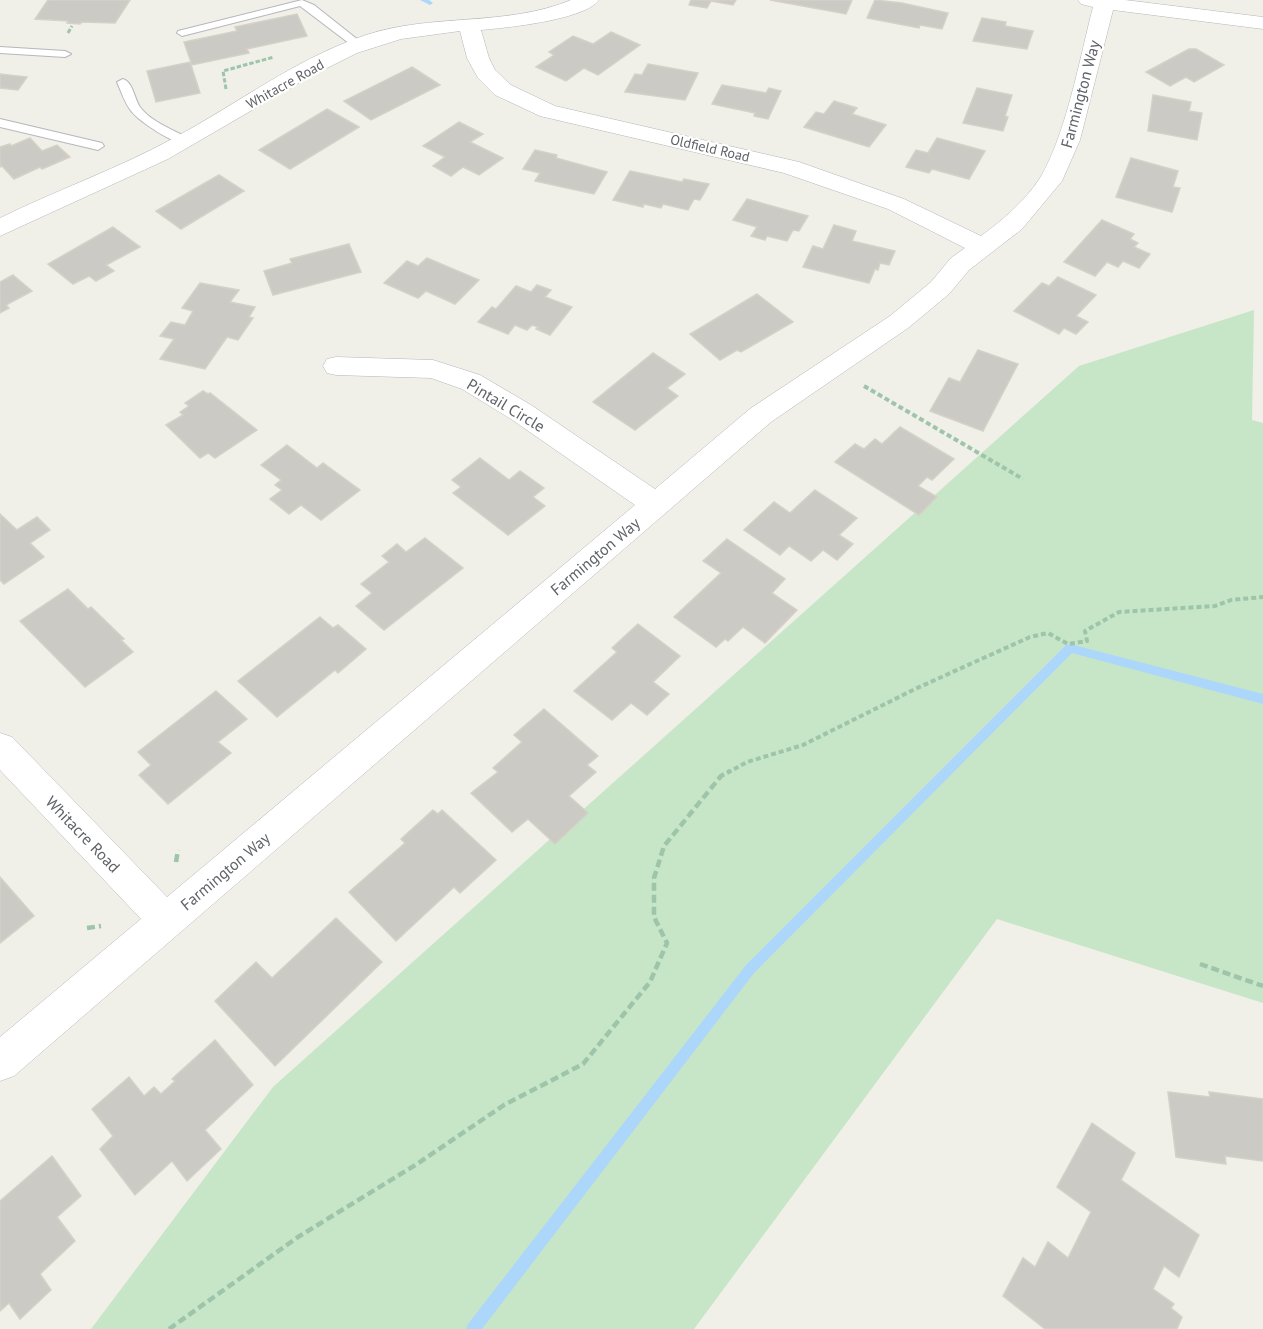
<svg xmlns="http://www.w3.org/2000/svg" width="1263" height="1329" viewBox="0 0 1263 1329" font-family="'PT Sans',sans-serif">
	<style>
		.green { fill: #c6e6c7 }
		.lines { fill: none; stroke-linecap: round; stroke-linejoin: round }
		.stream { fill: #add6fb; fill-rule: evenodd }
		.building { fill: #cccac4; stroke: #d5d1c6; stroke-width: 1.5 }
		.service-casing { stroke: #b5b7bb; stroke-width: 2 }
		.minor-casing { stroke: #b5b7bb; stroke-width: 1 }
		.path-far2 { stroke: #9ec4aa; stroke-width: 3; stroke-dasharray: 4.5 2; stroke-linecap: butt }
		.path-far1 { stroke: #9ec4aa; stroke-width: 4; stroke-dasharray: 5 3; stroke-linecap: butt }
		.path { stroke: #9ec4aa; stroke-width: 4.5; stroke-dasharray: 8 4; stroke-linecap: butt }
		.service { fill: #fff; fill-rule: evenodd }
		.minor { fill: #fff; fill-rule: evenodd }
		.labels { text-anchor: middle; dominant-baseline: central; stroke-width: 4.5; stroke-linejoin: round; paint-order: stroke }
		.far-street-label { font-size: 14px; fill: #5f6267; stroke: #fff }
		.street-label { font-size: 16px; fill: #5f6267; stroke: #fff }
	</style>
	<rect width="100%" height="100%" fill="#f0efe8"/>
	<path class="green" d="M1254,310L1252,420L1263,423V1003L997,919L694,1329H91L273,1087L1079,366Z"/>
	<g class="lines">
		<g class="stream">
			<path d="M420,0H429L433,3L430,5Z"/>
			<path d="M1070,644L1263,694V704L1072,653L754,973L482,1329H466L468,1324L746,965L1066,645Z"/>
		</g>
	</g>
	<g class="building">
		<path d="M48,0H130L115,23L82,22L80,24L67,23L68,21L35,19Z"/>
		<path d="M691,0H736L733,5L711,1L707,8L689,5Z"/>
		<path d="M770,0H852L846,14Z"/>
		<path d="M875,0L902,3L948,13L942,29L920,25L919,28L867,18Z"/>
		<path d="M297,14L307,36L247,49L249,53L192,65L184,42L237,31L235,27Z"/>
		<path d="M982,18L1006,22L1005,26L1033,31L1027,49L973,41Z"/>
		<path d="M611,32L640,45L598,75L584,68L566,81L536,67L554,55L549,52L573,36L593,44Z"/>
		<path d="M1189,49H1196L1224,65L1194,82L1186,77L1170,86L1146,72Z"/>
		<path d="M190,62L200,93L156,102L147,71Z"/>
		<path d="M648,64L698,73L685,100L625,92L635,74L642,75Z"/>
		<path d="M412,67L440,85L371,120L344,101Z"/>
		<path d="M0,74L27,77L18,90L0,88Z"/>
		<path d="M722,85L766,93L769,88L781,91L768,119L754,116L755,113L712,104Z"/>
		<path d="M977,88L1012,95L1005,116L1008,117L1003,131L963,123Z"/>
		<path d="M1153,95L1191,102L1189,111L1202,113L1197,140L1148,131Z"/>
		<path d="M834,101L857,108L852,114L886,125L869,147L804,127L816,112L824,114Z"/>
		<path d="M327,109L359,127L290,169L259,150Z"/>
		<path d="M459,122L483,134L470,142L503,158L479,175L463,167L451,176L433,166L445,157L423,146Z"/>
		<path d="M30,138L42,151L57,145L70,157L42,169L40,167L14,179L2,166L0,167V147L10,144L11,146Z"/>
		<path d="M937,138L985,151L969,179L932,169L929,173L906,167L916,150L928,153Z"/>
		<path d="M535,150L557,155L556,158L607,172L594,194L535,181L540,173L523,169Z"/>
		<path d="M1131,158L1178,171L1173,187L1180,188L1172,212L1116,197Z"/>
		<path d="M630,171L682,182L684,179L709,184L700,200L694,199L688,210L663,204L661,208L644,204L643,207L613,200Z"/>
		<path d="M219,175L244,191L181,229L156,211Z"/>
		<path d="M747,199L808,216L799,231L793,230L787,241L767,236L765,240L751,236L757,227L733,220Z"/>
		<path d="M1102,220L1134,234L1130,239L1138,243L1134,247L1150,254L1139,268L1123,261L1118,267L1107,262L1095,276L1064,262Z"/>
		<path d="M834,225L856,231L852,241L895,251L889,265L880,263L878,270L875,269L869,283L803,267L813,246L823,249Z"/>
		<path d="M113,227L140,247L106,265L114,271L96,281L89,276L73,284L48,264Z"/>
		<path d="M349,244L361,272L273,295L264,271L292,263L290,259Z"/>
		<path d="M427,258L479,280L455,304L426,291L418,298L384,283L407,261L418,266Z"/>
		<path d="M13,275L32,291L6,305L9,308L0,313V282Z"/>
		<path d="M1058,277L1096,295L1076,316L1088,322L1076,334L1064,328L1059,334L1014,311L1042,283L1049,286Z"/>
		<path d="M200,283L239,290L230,302L255,307L249,317L253,318L238,340L227,337L205,369L160,359L174,339L160,336L171,322L185,325L193,311L182,308Z"/>
		<path d="M537,285L551,290L545,297L572,307L550,335L536,329L538,327L532,325L527,330L515,325L508,334L478,322L492,307L496,309L516,286L531,292Z"/>
		<path d="M757,294L793,322L741,352L737,350L720,360L690,334Z"/>
		<path d="M978,350L1018,364L983,431L930,411L949,378L960,382Z"/>
		<path d="M653,353L685,374L667,388L678,396L635,430L593,402Z"/>
		<path d="M203,391L208,394L210,393L257,430L215,458L208,453L200,458L166,425L183,415L180,412L189,406L185,403Z"/>
		<path d="M900,427L954,459L932,480L927,477L918,486L937,497L919,515L835,462L855,444L864,449L875,439L882,444Z"/>
		<path d="M287,445L317,468L323,463L360,490L321,520L301,505L289,514L270,499L282,490L275,485L281,480L261,465Z"/>
		<path d="M480,458L509,480L520,471L544,488L533,497L545,506L508,535L453,493L461,487L452,480Z"/>
		<path d="M815,490L857,518L839,535L853,544L837,560L823,550L811,561L789,546L780,555L744,530L774,502L790,513Z"/>
		<path d="M0,514L17,530L37,517L50,530L30,543L44,557L4,584L0,580Z"/>
		<path d="M425,538L463,568L384,630L356,606L372,593L361,584L389,562L382,556L397,544L406,552Z"/>
		<path d="M727,539L785,579L772,593L797,610L765,643L743,627L728,641L725,639L716,647L674,617L721,573L703,561Z"/>
		<path d="M68,589L88,609L91,607L124,639L121,640L133,652L85,687L20,621Z"/>
		<path d="M320,617L333,628L338,625L366,649L338,673L335,670L277,717L238,681Z"/>
		<path d="M638,624L680,656L653,682L669,694L647,715L631,703L612,720L574,691L617,652L612,648Z"/>
		<path d="M216,691L247,719L218,742L231,753L168,804L139,775L151,765L138,752Z"/>
		<path d="M544,709L598,756L587,765L596,772L569,796L588,813L555,844L528,819L512,832L471,793L498,772L493,768L522,742L514,735Z"/>
		<path d="M433,810L438,814L442,810L496,860L460,893L454,887L396,941L349,892L405,843L401,839Z"/>
		<path d="M0,877L34,916L0,943Z"/>
		<path d="M336,918L382,962L275,1066L215,1001L256,962L272,978Z"/>
		<path d="M215,1040L253,1085L205,1130L221,1149L187,1181L172,1161L135,1195L100,1149L113,1136L92,1109L129,1077L144,1096L154,1087L161,1094L175,1081L172,1079Z"/>
		<path d="M1168,1092L1210,1097L1209,1092L1263,1099V1161L1225,1156L1226,1164L1176,1157Z"/>
		<path d="M1092,1123L1135,1153L1121,1180L1199,1235L1179,1277L1164,1266L1153,1289L1174,1304L1171,1308L1182,1317L1177,1329H1045L1003,1296L1023,1258L1035,1267L1048,1242L1068,1258L1091,1212L1057,1187Z"/>
		<path d="M52,1156L81,1196L57,1217L75,1241L40,1274L51,1290L20,1319L9,1303L0,1311V1201Z"/>
	</g>
	<g class="lines">
		<g class="service-casing">
			<g id="service">
				<path d="M302,0L314,5L362,43V47H354L300,6L182,36L177,33L178,31Z"/>
				<path d="M0,47L65,51L71,54L65,57L0,53Z"/>
				<path d="M123,79C133,82 134,98 140,107C150,121 173,130 188,138V144C176,146 140,122 132,112C125,104 121,91 117,82Z"/>
				<path d="M0,119L102,143L104,146L98,150L0,127Z"/>
			</g>
		</g>
		<g class="minor-casing">
			<path id="minor" d="M571,0H599C585,20 505,28 481,30L489,58L495,70L511,85L555,106L799,162L904,199L981,236C1003,220 1025,201 1040,178C1066,135 1080,57 1093,7L1081,4L1078,0H1125L1263,17V29L1113,10L1080,140L1062,181L1022,229L969,270L949,294L908,328L771,422L14,1076L0,1081V1037L141,919L0,770V733L12,737L167,897L635,505L511,419L462,389L431,378L336,375L327,373L323,366L327,359L336,357L433,360L480,375L531,405L655,489L751,408L890,316L931,282L951,258L965,248L888,209L784,173L540,116L495,95L478,78L467,58L460,31L401,39L357,53L309,77L168,159L0,236V218C57,190 117,169 174,138C237,104 297,58 366,35C432,13 506,27 571,0Z"/>
		</g>
		<g class="path-far2">
			<path d="M68,33L72,26"/>
			<path d="M226,89L223,71L274,57"/>
		</g>
		<g class="path-far1">
			<path d="M864,386L1023,479"/>
			<path d="M727,773L747,762L803,745L915,689L1030,637L1048,633L1068,644L1087,641L1085,631L1119,612L1215,606L1231,600L1263,597"/>
		</g>
		<g class="path">
			<path d="M176,862L178,850"/>
			<path d="M87,928L101,926"/>
			<path d="M1200,964L1263,986"/>
			<path d="M169,1329L298,1237L417,1164L504,1105L583,1064L650,982L667,943L654,917V878L664,846L721,776L730,771"/>
		</g>
		<use href="#service" class="service"/>
		<use href="#minor" class="minor"/>
	</g>
	<g class="labels">
		<g class="far-street-label">
			<text transform="translate(285 84) rotate(-29)">Whitacre Road</text>
			<text transform="translate(710 148) rotate(13)">Oldfield Road</text>
		</g>
		<g class="street-label">
			<text transform="translate(1080 94) rotate(-75)">Farmington Way</text>
			<text transform="translate(506 405) rotate(31)">Pintail Circle</text>
			<text transform="translate(595 556) rotate(-40)">Farmington Way</text>
			<text transform="translate(83 834) rotate(46)">Whitacre Road</text>
			<text transform="translate(225 871) rotate(-40)">Farmington Way</text>
		</g>
	</g>
</svg>
